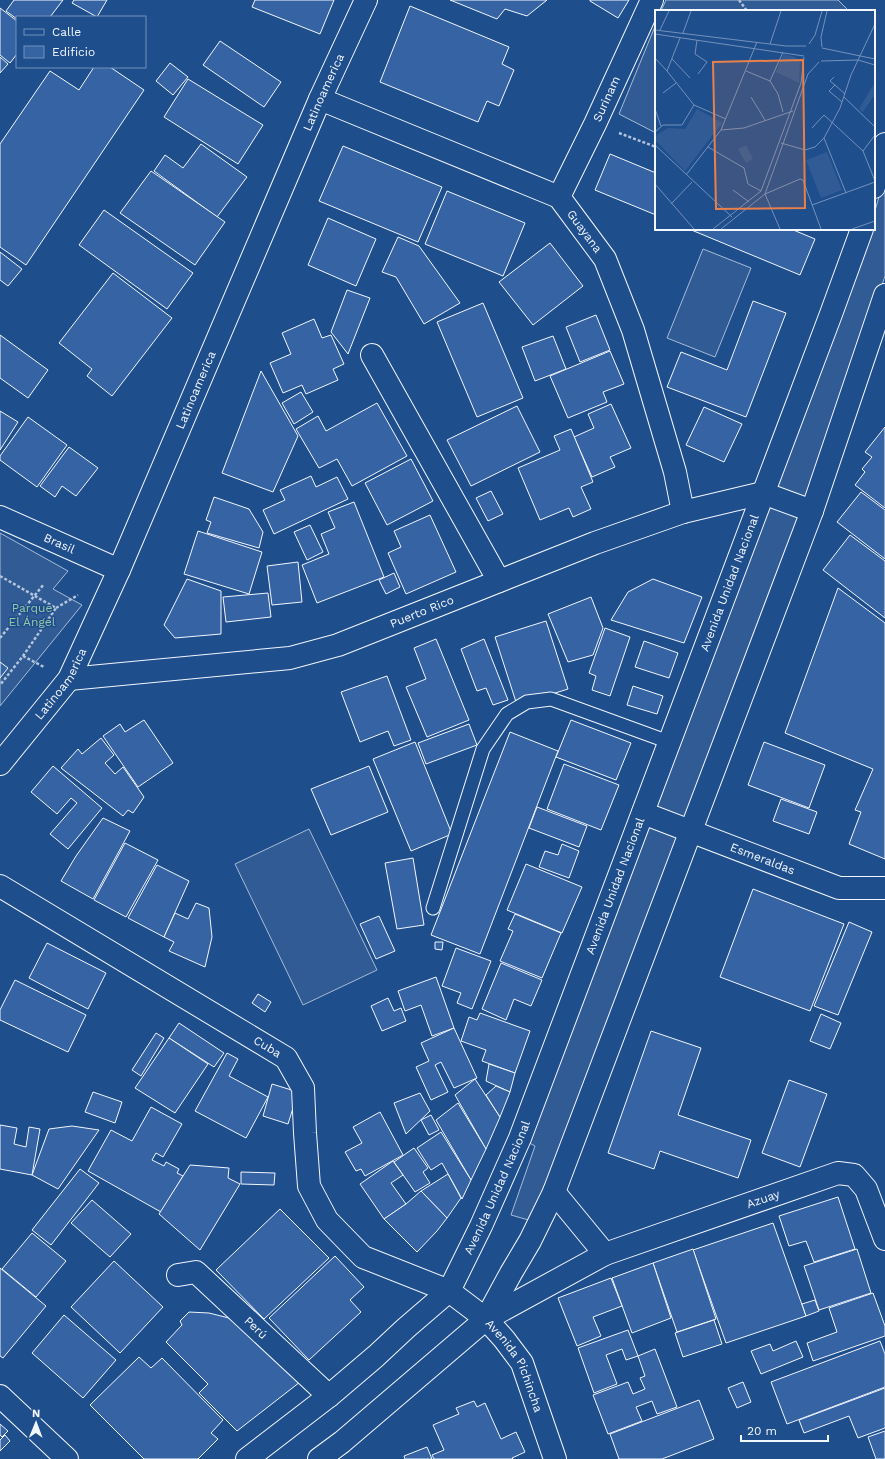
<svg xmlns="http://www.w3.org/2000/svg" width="885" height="1459" viewBox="0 0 885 1459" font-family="'Work Sans',sans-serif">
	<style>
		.built { fill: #305b95; stroke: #a8bbd7 }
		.building { fill: #3563a3; stroke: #f2f6ff }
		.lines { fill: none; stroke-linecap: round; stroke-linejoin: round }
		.lane-casing { stroke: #f2f6ff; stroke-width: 15 }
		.street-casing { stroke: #f2f6ff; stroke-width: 24 }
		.secondary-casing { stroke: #f2f6ff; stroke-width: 24 }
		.path { stroke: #b3c4dc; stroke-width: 2.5; stroke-dasharray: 3 2; stroke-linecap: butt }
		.lane { stroke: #1f4e8c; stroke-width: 13 }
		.street { stroke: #1f4e8c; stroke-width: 22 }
		.secondary { stroke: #1f4e8c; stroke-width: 22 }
		.labels { text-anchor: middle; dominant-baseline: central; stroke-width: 3; stroke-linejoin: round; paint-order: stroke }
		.street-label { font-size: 12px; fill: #f2f6ff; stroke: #1f4e8c }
		.park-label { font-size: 12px; fill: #97c8a6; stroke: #1f4e8c }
		.inset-road { fill: none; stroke: #7391ba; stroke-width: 1 }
		.view { fill: #ea8049; fill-opacity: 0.15; stroke: #ea8049; stroke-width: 2 }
		.inset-edge { fill: none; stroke: #f2f6ff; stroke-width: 2 }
	</style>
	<rect width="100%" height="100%" fill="#1f4e8c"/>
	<g class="built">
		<path d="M666,0H838L849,11H661Z"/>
		<path d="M656,24V133L619,114Z"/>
		<path d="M885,176V276L809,506L770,492L870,229H874V214Z"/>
		<path d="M703,249L751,268L715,357L667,338Z"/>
		<path d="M767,498L806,514L690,826L648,812Z"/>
		<path d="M0,533L68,571L53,589L82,605L0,706Z"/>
		<path d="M643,813L692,831L539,1223L511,1215L535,1146L520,1138Z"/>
		<path d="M309,829L377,970L303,1005L235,864Z"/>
	</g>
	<g class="building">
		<path d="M14,0H63L50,17H17V19L6,11Z"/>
		<path d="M74,0H107L97,17L72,3Z"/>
		<path d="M255,0H334L320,34L252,7Z"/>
		<path d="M450,0H547L527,16L505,9L497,19Z"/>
		<path d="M590,0H629L618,18L590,1Z"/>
		<path d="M410,6L509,47L502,64L514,70L499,106L487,101L478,122L380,82Z"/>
		<path d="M0,8L17,21V54L10,63L0,55Z"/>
		<path d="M220,41L281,82L264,107L203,65Z"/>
		<path d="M0,57L8,64L0,73Z"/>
		<path d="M170,63L188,77L173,95L156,81Z"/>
		<path d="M94,67H110L144,90L26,265L0,247V144L50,71L79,90Z"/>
		<path d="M188,79L263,125L238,164L164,117Z"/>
		<path d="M201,144L247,177L217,217L154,171L165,155L183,168Z"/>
		<path d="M343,146L442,187L418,242L319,201Z"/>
		<path d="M610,154L656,173V215L595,190Z"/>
		<path d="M151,171L225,222L195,265L120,213Z"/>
		<path d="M447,191L525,223L503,276L425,244Z"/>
		<path d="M104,210L193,273L167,309L79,245Z"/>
		<path d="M328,218L376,239L356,286L308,265Z"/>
		<path d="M689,229H791L815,239L800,275Z"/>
		<path d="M398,237L419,246L460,303L424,324L396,277L382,272Z"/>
		<path d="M550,243L583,286L533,325L499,282Z"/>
		<path d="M0,252L22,269L8,286L0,280Z"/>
		<path d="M113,273L172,318L112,396L87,376L92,369L59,343Z"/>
		<path d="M347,290L370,298L348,354L331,332Z"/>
		<path d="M753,301L786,313L746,417L667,387L681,352L727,370Z"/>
		<path d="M483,303L523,398L477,417L437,322Z"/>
		<path d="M596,315L610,350L580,362L566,327Z"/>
		<path d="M314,319L322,338L331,335L344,364L333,369L338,380L306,394L302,385L283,393L270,363L291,354L282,333Z"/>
		<path d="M0,335L48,370L28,398L0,378Z"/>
		<path d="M553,336L566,369L535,381L522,347Z"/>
		<path d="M610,351L624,384L603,392L607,402L568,418L550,376Z"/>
		<path d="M261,371L298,436L273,492L222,473Z"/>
		<path d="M301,392L313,412L294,424L282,403Z"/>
		<path d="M377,403L407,456L352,486L337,459L319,468L296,429L318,416L326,431Z"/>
		<path d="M611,404L631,448L610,457L615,467L592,477L574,437L594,428L588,414Z"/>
		<path d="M517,406L540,452L471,486L447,440Z"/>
		<path d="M704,407L742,424L724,462L686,445Z"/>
		<path d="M0,411L18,422L0,450Z"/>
		<path d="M28,417L67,445L37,487L0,460V456Z"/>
		<path d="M885,427V508L855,485L865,472L862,469L872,457L865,452Z"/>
		<path d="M571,429L593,482L581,487L591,509L573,517L569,508L540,520L518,468L560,450L554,436Z"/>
		<path d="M69,447L98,468L76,496L62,486L55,497L40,486Z"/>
		<path d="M411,459L433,501L387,525L365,483Z"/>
		<path d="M311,476L316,487L337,477L348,499L274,534L263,510L285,500L280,490Z"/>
		<path d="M491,491L503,514L488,521L476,498Z"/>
		<path d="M861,492L885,510V559L837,522Z"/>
		<path d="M214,497L249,509L263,532L259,548L207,533L211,522L206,520Z"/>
		<path d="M354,502L384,577L317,603L302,565L329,554L321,534L335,528L328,512Z"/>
		<path d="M430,515L456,572L406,594L388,553L401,547L394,531Z"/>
		<path d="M310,525L323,552L307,560L294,532Z"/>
		<path d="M198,531L262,552L249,594L184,574Z"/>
		<path d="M850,535L885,561V618L823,570Z"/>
		<path d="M298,562L302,602L272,605L267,566Z"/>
		<path d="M394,573L400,587L386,594L379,580Z"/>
		<path d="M187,579L221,591V634L175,638L164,625Z"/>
		<path d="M653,579L702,597L684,643L611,620L628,592Z"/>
		<path d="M838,588L885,623V859L849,844L861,812L855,810L873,769L785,733Z"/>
		<path d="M268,593L271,617L226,622L223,597Z"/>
		<path d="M591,597L603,628L593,655L568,662L548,614Z"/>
		<path d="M546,621L568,689L517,705L495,637Z"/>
		<path d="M605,628L630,637L610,696L592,690L596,676L589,673Z"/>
		<path d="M436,639L469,720L427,737L406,687L426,679L414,648Z"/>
		<path d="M484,639L508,700L493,705L486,688L477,691L461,649Z"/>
		<path d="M644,641L678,653L669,678L635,667Z"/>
		<path d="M0,662L8,668L0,678Z"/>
		<path d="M387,676L411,740L394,746L388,731L360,742L341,692Z"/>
		<path d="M633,686L663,696L657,714L627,705Z"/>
		<path d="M144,720L173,763L138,787L103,736L120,724L125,732Z"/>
		<path d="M571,720L631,743L616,780L556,757Z"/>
		<path d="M469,724L477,745L426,764L418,743Z"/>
		<path d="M510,732L558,751L480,954L431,935Z"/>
		<path d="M101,738L114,755L105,763L115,774L123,767L144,797L133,813L128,810L123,816L61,768L78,749L82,754Z"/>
		<path d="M415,742L452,834L411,851L373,759Z"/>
		<path d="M764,742L825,765L809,808L748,785Z"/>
		<path d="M564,764L619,785L601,830L547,809Z"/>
		<path d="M53,766L102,808L68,849L50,834L77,803L71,798L57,814L31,792Z"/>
		<path d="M369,766L388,812L331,835L311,789Z"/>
		<path d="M781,799L817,812L809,834L773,821Z"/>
		<path d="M537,807L587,826L579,847L529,828Z"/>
		<path d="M103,818L130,831L93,899L61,881L76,856Z"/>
		<path d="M125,843L158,860L126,917L94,900Z"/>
		<path d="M562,844L579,851L569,878L539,867L545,851L558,855Z"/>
		<path d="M413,858L424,925L397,929L385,863Z"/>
		<path d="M526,864L582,887L562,933L507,910Z"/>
		<path d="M157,865L189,881L164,937L128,918Z"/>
		<path d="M753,889L844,924L810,1011L720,977Z"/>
		<path d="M196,903L209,908L212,937L205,967L169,951L174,942L164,937L175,913L188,919Z"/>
		<path d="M515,914L561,933L542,978L500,961L513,931L508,929Z"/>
		<path d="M379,916L395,951L376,959L360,924Z"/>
		<path d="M849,922L872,932L838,1015L814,1006Z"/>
		<path d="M435,942H443L442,950L435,949Z"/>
		<path d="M47,943L106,973L88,1009L29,978Z"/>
		<path d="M456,948L491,961L472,1009L457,1003L461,993L442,986Z"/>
		<path d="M501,963L542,980L531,1006L514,999L506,1020L482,1009Z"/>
		<path d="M436,977L454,1028L432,1036L421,1005L405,1011L398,991Z"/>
		<path d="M15,980L86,1015L68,1052L0,1020V1010Z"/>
		<path d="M258,994L271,1002L265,1012L252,1003Z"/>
		<path d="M388,998L394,1011L401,1008L406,1021L382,1031L371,1006Z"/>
		<path d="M480,1013L530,1031L515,1073L482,1061L486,1050L461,1041L469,1017L477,1020Z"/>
		<path d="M821,1014L841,1023L830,1049L810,1041Z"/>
		<path d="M179,1023L224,1053L214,1067L169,1038Z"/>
		<path d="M454,1028L477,1078L454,1088L441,1062L435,1065L448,1092L431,1100L416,1067L429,1061L421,1043Z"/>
		<path d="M651,1031L701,1048L678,1115L751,1140L738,1178L660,1151L654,1169L608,1153Z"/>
		<path d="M156,1033L164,1038L141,1076L132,1070Z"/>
		<path d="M169,1038L208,1064L175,1113L135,1088Z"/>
		<path d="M227,1053L238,1059L229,1076L268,1097L246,1138L195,1111Z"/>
		<path d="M489,1064L515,1073L510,1092L486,1081Z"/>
		<path d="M475,1079L500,1117L486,1149L455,1095Z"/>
		<path d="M789,1080L827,1094L800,1167L762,1153Z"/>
		<path d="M272,1084L298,1092L288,1124L263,1116Z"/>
		<path d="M496,1086L510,1092L500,1117L486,1095Z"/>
		<path d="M93,1092L122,1102L115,1123L85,1112Z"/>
		<path d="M420,1093L430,1111L406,1134L394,1103Z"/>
		<path d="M458,1103L486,1149L471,1180L436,1120Z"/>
		<path d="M151,1107L182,1124L163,1157L156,1153L152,1160L164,1166L166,1162L179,1169L177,1173L183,1176L161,1212L88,1171L111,1130L132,1141Z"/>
		<path d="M380,1112L403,1155L365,1176L361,1169L356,1171L345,1152L362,1143L353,1127Z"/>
		<path d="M431,1115L439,1130L429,1135L421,1120Z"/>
		<path d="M0,1125L17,1128L14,1144L26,1147L29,1127L40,1129L32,1175L0,1169Z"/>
		<path d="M72,1126L99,1130L58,1189L32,1175L49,1129Z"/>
		<path d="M441,1132L471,1180L462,1199L442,1163L431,1170L417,1148Z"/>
		<path d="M414,1148L428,1168L423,1172L430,1183L415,1192L394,1162Z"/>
		<path d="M393,1161L403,1175L391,1183L406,1204L384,1219L360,1184Z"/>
		<path d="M190,1165L229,1168L228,1178L240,1184L200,1250L159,1214Z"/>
		<path d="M80,1169L99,1183L51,1245L32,1230Z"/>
		<path d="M241,1172L275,1173L274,1185L241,1184Z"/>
		<path d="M448,1174L461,1198L447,1218L421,1191Z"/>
		<path d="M421,1191L447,1218L437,1231L417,1252L384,1219L406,1204Z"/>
		<path d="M838,1197L855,1249L814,1262L806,1241L789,1246L779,1216Z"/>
		<path d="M92,1200L131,1234L110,1257L71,1223Z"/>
		<path d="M280,1209L329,1258L264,1319L216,1270Z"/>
		<path d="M773,1223L806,1316L726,1343L693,1250Z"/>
		<path d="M32,1233L66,1261L36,1297L2,1269Z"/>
		<path d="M693,1249L716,1319L677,1332L653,1263Z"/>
		<path d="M857,1249L871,1293L819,1310L804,1266Z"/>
		<path d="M335,1256L364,1287L350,1300L361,1312L309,1360L269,1318Z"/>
		<path d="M114,1261L163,1307L120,1353L71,1307Z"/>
		<path d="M653,1263L671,1318L632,1333L612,1278Z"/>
		<path d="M0,1268L46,1306L3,1358L0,1356Z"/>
		<path d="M611,1278L622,1306L593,1317L601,1336L577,1346L558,1298Z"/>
		<path d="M873,1293L885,1326V1336L813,1361L807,1343L837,1332L829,1308Z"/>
		<path d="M815,1300L819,1311L806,1316L802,1304Z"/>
		<path d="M189,1312L209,1313L229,1318L266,1349L300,1382L237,1431L199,1393L208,1384L166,1342L182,1325L180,1321Z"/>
		<path d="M64,1315L116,1360L83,1398L32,1353Z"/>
		<path d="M714,1320L722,1344L683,1357L675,1333Z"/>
		<path d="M628,1330L638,1356L626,1360L622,1349L606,1355L617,1384L594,1393L578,1348Z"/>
		<path d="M796,1341L803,1357L761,1374L751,1351L770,1344L773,1351Z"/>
		<path d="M880,1341L885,1354V1387L787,1424L771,1382Z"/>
		<path d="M655,1349L677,1407L657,1414L652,1401L636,1407L642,1421L608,1434L593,1395L628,1382L633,1394L645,1389L640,1378L645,1376L638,1356Z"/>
		<path d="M139,1357L151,1368L162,1358L223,1420L211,1433L218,1439L198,1459H144L90,1405Z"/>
		<path d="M743,1382L751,1402L737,1408L728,1388Z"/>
		<path d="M885,1388V1428L858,1438L849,1416L804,1433L799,1420Z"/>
		<path d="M699,1400L714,1439L662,1459H619L610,1434Z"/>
		<path d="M474,1401L477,1407L485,1403L501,1439L516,1432L525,1452L512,1458L513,1459H434L432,1455L444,1450L433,1425L459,1414L456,1408Z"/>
		<path d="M0,1424L8,1431L2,1437L0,1435Z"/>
		<path d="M885,1431V1459H876L868,1437Z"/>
		<path d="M5,1435L10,1441L0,1451V1440Z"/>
		<path d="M427,1447L432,1459H405L404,1456Z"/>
	</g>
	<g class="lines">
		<g class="lane-casing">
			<path id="lane" d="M433,908L483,749L507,714L527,702L551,699L669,742"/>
		</g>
		<g class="street-casing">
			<g id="street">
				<path id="s1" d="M320,99L559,197L605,259L633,330L675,472L683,512"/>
				<path id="s2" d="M559,197L595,124L652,0"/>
				<path d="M372,355L499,581"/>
				<path id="s3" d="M0,517L119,570"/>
				<path id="s4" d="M69,679L290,658L338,645L595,543L683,512L763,493L812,511"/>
				<path id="s5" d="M0,764L69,679L119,570L320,99L366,0"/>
				<path id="s6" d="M643,813L839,888H885"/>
				<path id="s7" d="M0,886L286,1058L303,1088L305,1133L309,1186L327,1220L363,1257L449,1291"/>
				<path d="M554,1192L605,1254"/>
				<path id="s8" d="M178,1275L196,1272L329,1396"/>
				<path id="s9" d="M486,1319L605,1254L838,1173L854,1175L866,1189L885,1239"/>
				<path d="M0,1396L67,1459"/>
			</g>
		</g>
		<g class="secondary-casing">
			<g id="secondary">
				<path d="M874,187L885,144"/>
				<path id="s10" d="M449,1291L486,1319L504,1339L522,1363L555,1459"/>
				<path id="s11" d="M247,1459L329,1396L376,1356L406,1328L449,1291L481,1226L520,1138L831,314L862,229"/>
				<path d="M319,1459L342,1442L486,1319L511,1273L530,1241L554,1192L812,511L885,295"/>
			</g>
		</g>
		<g class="path">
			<path d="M739,0L747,11"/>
			<path d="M619,133L656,147"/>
			<path d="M0,576L56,608L23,656L0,685"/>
			<path d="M56,608L78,595"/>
			<path d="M0,638L44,584"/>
			<path d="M23,656L44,667"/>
		</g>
		<use href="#lane" class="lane"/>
		<use href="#street" class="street"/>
		<use href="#secondary" class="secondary"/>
	</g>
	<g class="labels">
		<g class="street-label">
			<text stroke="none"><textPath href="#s5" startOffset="749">Latinoamerica</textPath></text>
			<text stroke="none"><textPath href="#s2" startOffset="109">Surinam</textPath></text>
			<text stroke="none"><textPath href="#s1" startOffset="301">Guayana</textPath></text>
			<text stroke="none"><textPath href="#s5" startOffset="425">Latinoamerica</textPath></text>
			<text stroke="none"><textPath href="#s3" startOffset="65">Brasil</textPath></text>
			<text stroke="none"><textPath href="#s11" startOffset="1025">Avenida Unidad Nacional</textPath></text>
			<text stroke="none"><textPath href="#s4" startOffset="362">Puerto Rico</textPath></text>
			<text stroke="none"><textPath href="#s5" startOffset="101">Latinoamerica</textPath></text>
			<text stroke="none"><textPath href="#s6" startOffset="128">Esmeraldas</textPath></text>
			<text stroke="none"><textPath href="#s11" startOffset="701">Avenida Unidad Nacional</textPath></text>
			<text stroke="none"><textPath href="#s7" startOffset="312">Cuba</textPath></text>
			<text stroke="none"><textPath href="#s11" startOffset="377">Avenida Unidad Nacional</textPath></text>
			<text stroke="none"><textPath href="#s9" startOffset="303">Azuay</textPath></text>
			<text stroke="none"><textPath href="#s8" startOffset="100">Perú</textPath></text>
			<text stroke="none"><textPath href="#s10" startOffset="102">Avenida Pichincha</textPath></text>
		</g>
		<g class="park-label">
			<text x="32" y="608">Parque<tspan x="32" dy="14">El Ángel</tspan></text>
		</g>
	</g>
	<g transform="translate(655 10)">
		<rect width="220" height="220" fill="#1f4e8c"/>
		<path d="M128,44L140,47L145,52L144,73L121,62ZM220,72V88L218,87L208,102L204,99ZM42,99L67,113L30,161L0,130V126L13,118L30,119ZM91,135L98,149L91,153L83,139ZM172,142L187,180L166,188L151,150Z" fill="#305b95"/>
		<path class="inset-road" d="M0,20L131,36H151M5,20L14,1M28,23L36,1M0,24L149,46M25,28L12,61L39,95L71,109M42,30L40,44L52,52L43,64M115,34L126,1M154,34L160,25L167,1M167,37L166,27L172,1M167,38L220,49M0,48L12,61M17,49L35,68M166,51L203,50L220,55M91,61L115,71L123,84L128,102M179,67L175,71L180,75M115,71L128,42M8,83L21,73M96,87L110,110M189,87L220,117M187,92L174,81L180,75L190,84M0,99L6,116M157,118L169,105L208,141L220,171M66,120L89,118L138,101M0,122L8,115H27L39,95M169,128L191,183M126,133L150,140L160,137L169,128L185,98L196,65L220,14M0,135L77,207M53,137L89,158L93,174L106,181M208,141L220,125M31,165L66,120L102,32M0,174L39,219M78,180L94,192M16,194L37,172M157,195L220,172M58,219L106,181L146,73L149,47M66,219L110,184L153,64L164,52M125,219L110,184L145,169L148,170L166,219M197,219L220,211"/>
		<path class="view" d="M148,50L150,198L61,199L58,52Z"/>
		<rect width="220" height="220" class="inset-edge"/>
	</g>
	<rect x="16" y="16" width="130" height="52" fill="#1f4e8c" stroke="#7391ba"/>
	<rect x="24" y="29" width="20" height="6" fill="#1f4e8c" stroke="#7391ba"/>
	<text x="52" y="36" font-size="12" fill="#f2f6ff">Calle</text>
	<rect x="24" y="46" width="20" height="12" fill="#3563a3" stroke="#7391ba"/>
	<text x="52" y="56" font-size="12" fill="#f2f6ff">Edificio</text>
	<g transform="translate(36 1423) rotate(1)" stroke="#1f4e8c" stroke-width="3" paint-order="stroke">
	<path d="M0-3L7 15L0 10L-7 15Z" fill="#f2f6ff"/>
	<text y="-6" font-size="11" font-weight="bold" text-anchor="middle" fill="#f2f6ff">N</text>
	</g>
	<path d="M741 1435v6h87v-6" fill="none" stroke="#f2f6ff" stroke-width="2"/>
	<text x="747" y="1435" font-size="12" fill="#f2f6ff" stroke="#1f4e8c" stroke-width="3" paint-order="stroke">20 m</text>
</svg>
